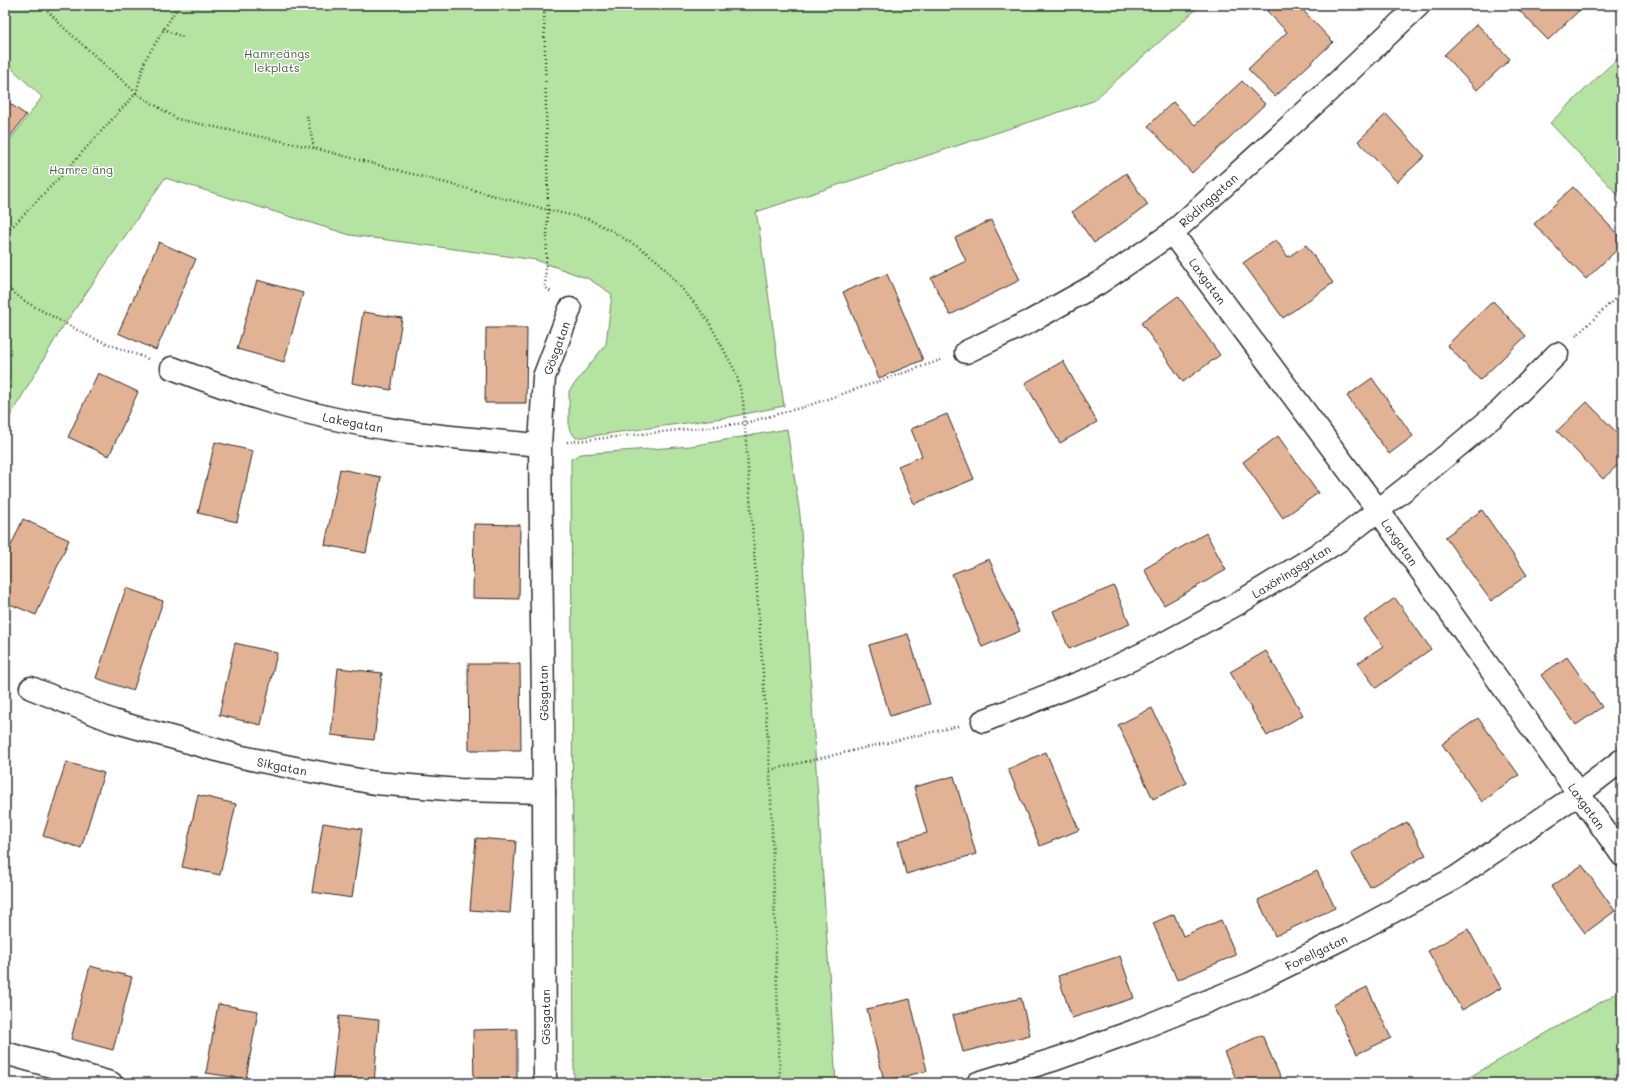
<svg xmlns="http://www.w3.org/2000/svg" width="1627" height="1088" viewBox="0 0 1627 1088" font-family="Mali,sans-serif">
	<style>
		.green { fill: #b5e3a1; stroke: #708766 }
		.building { fill: #e2b294; stroke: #2b2b2b }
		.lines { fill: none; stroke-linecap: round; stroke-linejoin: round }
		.street-casing { stroke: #2b2b2b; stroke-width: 25 }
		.path { stroke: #2b2b2b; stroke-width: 2.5; stroke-dasharray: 1 3; stroke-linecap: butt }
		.street { stroke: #fff; stroke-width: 22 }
		.labels { text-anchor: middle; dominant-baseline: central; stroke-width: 3; stroke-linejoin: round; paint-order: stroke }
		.park-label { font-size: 12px; fill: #4e5948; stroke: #fff }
		.street-label { font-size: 12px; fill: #2b2b2b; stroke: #fff }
	</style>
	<rect width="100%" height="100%" fill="#fff"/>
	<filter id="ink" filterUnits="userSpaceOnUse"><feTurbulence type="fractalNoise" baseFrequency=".025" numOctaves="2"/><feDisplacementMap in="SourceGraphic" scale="8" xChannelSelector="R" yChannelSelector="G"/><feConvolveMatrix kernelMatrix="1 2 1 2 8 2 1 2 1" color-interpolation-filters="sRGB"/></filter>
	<g filter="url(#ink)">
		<g class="green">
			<path d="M5,5H1201L1093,101L756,212L759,228L784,406L730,417L576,438L569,429V391L606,344L612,294L589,279L536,260L350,235L165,178L60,331L5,425V147L42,97L5,62Z"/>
			<path d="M1622,54V199L1550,123Z"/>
			<path d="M787,429L800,515L836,1083H574L571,459L581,454L691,446Z"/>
			<path d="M1622,990V1083H1459Z"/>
		</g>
		<g class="building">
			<path d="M1273,5H1298L1333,42L1275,97L1248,69L1287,32L1267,11Z"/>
			<path d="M1514,5H1585L1548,40Z"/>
			<path d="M1477,24L1510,59L1477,90L1444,55Z"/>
			<path d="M1242,81L1265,104L1192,173L1148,126L1173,102L1195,125Z"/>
			<path d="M5,100L26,115L5,144Z"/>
			<path d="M1386,114L1425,156L1397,182L1358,141Z"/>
			<path d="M1126,173L1148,205L1094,243L1072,212Z"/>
			<path d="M1573,187L1622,239V245L1586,279L1534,224Z"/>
			<path d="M991,220L1020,280L950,315L931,278L966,261L955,238Z"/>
			<path d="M1276,240L1288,257L1306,245L1333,283L1283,318L1243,263Z"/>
			<path d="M159,242L196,259L156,350L118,333Z"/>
			<path d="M887,274L923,360L879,378L843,292Z"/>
			<path d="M257,280L303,293L284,362L237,349Z"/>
			<path d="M1178,296L1220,355L1183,382L1141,323Z"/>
			<path d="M1493,301L1526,336L1480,380L1447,345Z"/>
			<path d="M363,312L402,318L391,390L352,383Z"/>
			<path d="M486,328H527L526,403H485Z"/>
			<path d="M1063,361L1097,422L1060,443L1025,383Z"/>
			<path d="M98,373L138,392L109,456L68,437Z"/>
			<path d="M1372,378L1413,436L1389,454L1347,396Z"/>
			<path d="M1587,402L1622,438V461L1603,479L1557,431Z"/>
			<path d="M947,414L974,479L914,504L898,466L922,456L911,429Z"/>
			<path d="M1278,436L1318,493L1283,518L1243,462Z"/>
			<path d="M215,442L253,451L237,522L198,513Z"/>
			<path d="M340,469L381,477L366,553L325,545Z"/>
			<path d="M1482,510L1527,575L1491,601L1445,537Z"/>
			<path d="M23,519L69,540L36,615L5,602V559Z"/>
			<path d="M474,524L520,525L519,599L473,598Z"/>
			<path d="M1206,533L1226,570L1164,605L1144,569Z"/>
			<path d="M989,559L1020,631L982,647L952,574Z"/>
			<path d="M1114,586L1130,624L1069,649L1053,611Z"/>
			<path d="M126,588L163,601L133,691L96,678Z"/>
			<path d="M1395,598L1431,649L1376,688L1358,663L1383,646L1364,620Z"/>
			<path d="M908,634L930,704L890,716L869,645Z"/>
			<path d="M235,643L277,653L261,725L219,715Z"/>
			<path d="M1266,651L1303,715L1267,736L1230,672Z"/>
			<path d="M1567,657L1602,707L1576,725L1541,675Z"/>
			<path d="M468,664H520L521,750H469Z"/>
			<path d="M338,668L382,673L374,740L331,735Z"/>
			<path d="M1152,708L1187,783L1153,799L1118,725Z"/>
			<path d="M1478,718L1519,775L1482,802L1442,744Z"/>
			<path d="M1046,752L1079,830L1040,846L1008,769Z"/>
			<path d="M66,762L104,773L81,848L43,836Z"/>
			<path d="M954,776L976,854L906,874L898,841L927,833L914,787Z"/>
			<path d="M198,795L236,804L220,875L182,867Z"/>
			<path d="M1407,822L1426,855L1370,887L1351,853Z"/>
			<path d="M323,823L362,829L352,898L312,892Z"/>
			<path d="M476,838L516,841L510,913L470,910Z"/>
			<path d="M1582,865L1615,911L1585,933L1551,887Z"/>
			<path d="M1317,871L1335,908L1275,936L1258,900Z"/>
			<path d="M1174,914L1183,936L1221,920L1236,955L1177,980L1153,923Z"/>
			<path d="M1468,929L1501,988L1462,1010L1428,951Z"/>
			<path d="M1120,956L1134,998L1072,1018L1058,976Z"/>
			<path d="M90,966L132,977L113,1050L71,1039Z"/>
			<path d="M1367,987L1391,1038L1357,1054L1333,1004Z"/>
			<path d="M1021,998L1030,1035L963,1052L953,1015Z"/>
			<path d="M910,999L927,1071L884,1081L867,1009Z"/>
			<path d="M218,1004L258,1011L246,1079L206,1073Z"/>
			<path d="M339,1016L379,1020L374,1083H332Z"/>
			<path d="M517,1029V1083H474L473,1030Z"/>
			<path d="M1262,1035L1283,1083H1238L1224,1052Z"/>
		</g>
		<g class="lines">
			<g class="street-casing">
				<g id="street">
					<path d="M1172,233L1378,510L1622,855"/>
					<path d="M966,352L1031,321L1099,283L1172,233L1323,96L1419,5"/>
					<path d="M172,368C241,394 310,417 383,428C434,437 488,440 540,445"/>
					<path d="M31,688L113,721L242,757L300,769L375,783L459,790L544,792"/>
					<path d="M983,721L1097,676L1165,643L1237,604L1301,565L1340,540L1423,475L1501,410L1557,354"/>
					<path d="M5,1053L111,1083"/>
					<path d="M545,1083L544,792L540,445L544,377L570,309"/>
					<path d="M978,1083L1056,1059L1134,1031L1250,984L1347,936L1455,878L1578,794L1622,760"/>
				</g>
			</g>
			<g class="path">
				<path d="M42,5L62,26L136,93L177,119L314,148L548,210L588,219L610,230L643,250L659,262L696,305L709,322L736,373L743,400L770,770L780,1079L782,1083"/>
				<path d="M544,5L548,210L545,287L551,292"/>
				<path d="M163,29L183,37"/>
				<path d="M307,116L314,148"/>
				<path d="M5,234L59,178L136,93L145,60L179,5"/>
				<path d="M5,286L26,302L90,337L148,359"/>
				<path d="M1576,336L1622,292"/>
				<path d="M567,442L745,423L807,406L941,360"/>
				<path d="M770,770L958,726"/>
			</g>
			<use href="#street" class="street"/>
		</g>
	</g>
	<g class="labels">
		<g class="park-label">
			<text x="277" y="53">Hamreängs<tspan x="277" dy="14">lekplats</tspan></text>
			<text x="81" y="169">Hamre äng</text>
		</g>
		<g class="street-label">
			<text transform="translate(1208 200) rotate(-42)">Rödinggatan</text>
			<text transform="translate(1208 281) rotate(54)">Laxgatan</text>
			<text transform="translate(556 348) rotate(-70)">Gösgatan</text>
			<text transform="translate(353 422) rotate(11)">Lakegatan</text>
			<text transform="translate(1400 542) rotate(55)">Laxgatan</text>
			<text transform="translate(1291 571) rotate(-32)">Laxöringsgatan</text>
			<text transform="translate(543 693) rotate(-91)">Gösgatan</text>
			<text transform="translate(282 766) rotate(11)">Sikgatan</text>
			<text transform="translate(1587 806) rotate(54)">Laxgatan</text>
			<text transform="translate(1316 952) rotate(-26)">Forellgatan</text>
			<text transform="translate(545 1017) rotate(-90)">Gösgatan</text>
		</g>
	</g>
	<rect width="1627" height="1088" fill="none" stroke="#fff" stroke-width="20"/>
	<rect x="10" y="10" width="1607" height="1068" fill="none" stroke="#2b2b2b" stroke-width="1.5" filter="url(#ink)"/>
</svg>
